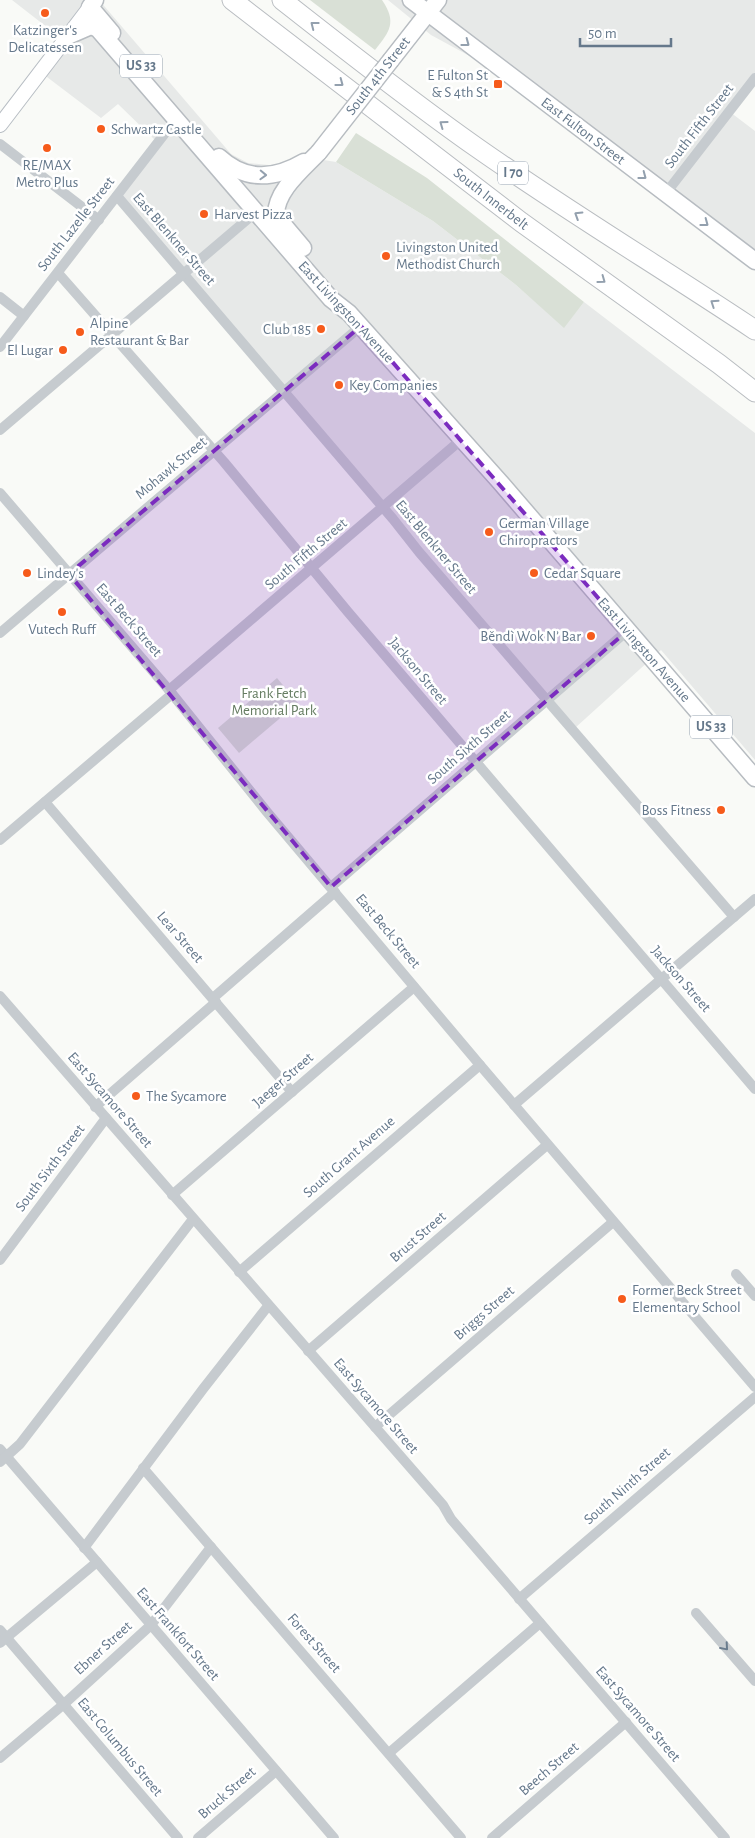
<svg xmlns="http://www.w3.org/2000/svg" width="755" height="1838" viewBox="0 0 755 1838" font-family="'Alegreya Sans',sans-serif">
	<style>
		.built { fill: #e7e9e8 }
		.green { fill: #d9e0d6 }
		.lines { fill: none; stroke-linecap: round; stroke-linejoin: round }
		.secondary-casing { stroke: #b8bec4; stroke-width: 16 }
		.primary-casing { stroke: #b7bcc1; stroke-width: 19 }
		.highway-casing { stroke: #b9bdc1; stroke-width: 21 }
		.street { stroke: #c6cbcf; stroke-width: 10 }
		.secondary { stroke: #fff; stroke-width: 14 }
		.primary { stroke: #fff; stroke-width: 16 }
		.highway { stroke: #fff; stroke-width: 19 }
		.primary-bridge-casing { stroke: #b7bcc1; stroke-width: 19; stroke-linecap: butt }
		.primary-bridge { stroke: #fff; stroke-width: 16 }
		.oneway { stroke: #93a0ae }
		.oneway2 { stroke: #6a7c8e }
		.marked { fill: #7b2cbf; fill-opacity: 0.2; stroke: #7b2cbf; stroke-width: 4; stroke-dasharray: 10 6; stroke-linejoin: round }
		.poi-dot { fill: #f65b1b; stroke: #fff; stroke-width: 2 }
		.labels { text-anchor: middle; dominant-baseline: central; stroke-width: 5; stroke-linejoin: round; paint-order: stroke }
		.shield { fill: #fff; stroke: #93a0ae; stroke-width: 1 }
		.shield-label { font-size: 14px; font-weight: bold; fill: #65788b }
		.poi-label { font-size: 15px; fill: #65788b; stroke: #fff; text-anchor: start }
		.street-label { font-size: 15px; fill: #65788b; stroke: #fff }
		.park-label { font-size: 15px; fill: #657c61; stroke: #fff }
	</style>
	<rect width="100%" height="100%" fill="#f9faf7"/>
	<g class="built">
		<path d="M12,0H99L231,154L248,163L278,166L299,156L336,162L433,221L516,285L564,327L584,302L755,433V760L661,650L575,728L116,193L156,141L118,104L101,118L43,74L66,42Z"/>
		<path d="M388,0H755V79L730,112L755,131V261L523,85L431,35Z"/>
	</g>
	<g class="green">
		<path d="M310,0H382C397,22 390,31 375,50Z"/>
		<path d="M356,133L427,178L584,302L564,328L516,285L433,221L336,162Z"/>
		<path d="M277,678L298,703L239,753L218,728Z"/>
	</g>
	<g class="lines">
		<g class="secondary-casing">
			<path id="secondary" d="M0,125L90,7"/>
		</g>
		<g class="primary-casing">
			<g id="primary">
				<path d="M95,0L90,7L112,33"/>
				<path d="M411,0L755,261"/>
				<path d="M68,36L91,26L98,29L331,299L349,313L500,482L755,778"/>
				<path d="M391,60L438,0"/>
				<path d="M219,157C246,182 275,179 304,162"/>
				<path d="M303,248L276,216C275,191 303,169 319,152"/>
			</g>
		</g>
		<g class="highway-casing">
			<g id="highway">
				<path d="M232,0L521,222L719,364L755,392"/>
				<path d="M282,0C346,50 409,100 476,147C567,211 662,268 755,330"/>
			</g>
		</g>
		<g class="street">
			<path d="M0,144L99,220"/>
			<path d="M666,193L755,78"/>
			<path d="M117,196L393,519L419,552L734,917"/>
			<path d="M58,273L224,462L348,612L755,1089"/>
			<path d="M0,297L24,316"/>
			<path d="M0,347L176,119"/>
			<path d="M0,430L256,212"/>
			<path d="M0,493L169,690L267,812L480,1065L755,1387"/>
			<path d="M0,633L361,326"/>
			<path d="M169,690L462,439"/>
			<path d="M45,802L292,1092"/>
			<path d="M0,840L172,694"/>
			<path d="M331,887L627,631"/>
			<path d="M0,996L443,1505L451,1519L725,1838"/>
			<path d="M213,998L335,892"/>
			<path d="M514,1105L755,899"/>
			<path d="M95,1107L216,1002"/>
			<path d="M172,1195L414,987"/>
			<path d="M0,1260L106,1118"/>
			<path d="M239,1272L480,1065"/>
			<path d="M736,1274L755,1296"/>
			<path d="M308,1351L547,1145"/>
			<path d="M375,1427L613,1222"/>
			<path d="M0,1449L334,1838"/>
			<path d="M0,1462L20,1444L193,1219"/>
			<path d="M143,1468L461,1838"/>
			<path d="M84,1548L203,1389L268,1306"/>
			<path d="M519,1599L755,1397"/>
			<path d="M696,1613L755,1681"/>
			<path d="M0,1630L178,1838"/>
			<path d="M0,1643L97,1562"/>
			<path d="M389,1753L540,1623"/>
			<path d="M0,1758L64,1704L151,1625L211,1547"/>
			<path d="M198,1838L276,1771"/>
			<path d="M492,1838L626,1722"/>
		</g>
		<use href="#secondary" class="secondary"/>
		<use href="#primary" class="primary"/>
		<use href="#highway" class="highway"/>
		<g class="primary-bridge-casing">
			<path id="primary-bridge" d="M319,152L391,60"/>
		</g>
		<use href="#primary-bridge" class="primary-bridge"/>
	</g>
	<defs><path id="oneway-chevron" d="M-2-3.5L2.5 0L-2 3.5" fill="none" stroke-width="1.6" stroke-linecap="round" stroke-linejoin="round" transform="scale(1.25)"/></defs>
	<g class="oneway">
		<use href="#oneway-chevron" transform="translate(314 25) rotate(-142)"/>
		<use href="#oneway-chevron" transform="translate(466 43) rotate(37)"/>
		<use href="#oneway-chevron" transform="translate(340 83) rotate(37)"/>
		<use href="#oneway-chevron" transform="translate(443 124) rotate(-144)"/>
		<use href="#oneway-chevron" transform="translate(263 175) rotate(2)"/>
		<use href="#oneway-chevron" transform="translate(643 176) rotate(37)"/>
		<use href="#oneway-chevron" transform="translate(578 215) rotate(-148)"/>
		<use href="#oneway-chevron" transform="translate(705 223) rotate(37)"/>
		<use href="#oneway-chevron" transform="translate(602 280) rotate(36)"/>
		<use href="#oneway-chevron" transform="translate(714 303) rotate(-146)"/>
	</g>
	<use class="oneway2" href="#oneway-chevron" transform="translate(725 1647) rotate(49)"/>
	<path class="marked" d="M361,326L627,631L331,887L69,574Z"/>
	<g class="poi-dot">
		<circle cx="45" cy="13" r="5"/>
		<rect x="493" y="79" width="10" height="10" rx="2.5"/>
		<circle cx="101" cy="129" r="5"/>
		<circle cx="47" cy="148" r="5"/>
		<circle cx="204" cy="214" r="5"/>
		<circle cx="386" cy="256" r="5"/>
		<circle cx="321" cy="329" r="5"/>
		<circle cx="80" cy="332" r="5"/>
		<circle cx="63" cy="350" r="5"/>
		<circle cx="339" cy="385" r="5"/>
		<circle cx="489" cy="532" r="5"/>
		<circle cx="27" cy="573" r="5"/>
		<circle cx="534" cy="573" r="5"/>
		<circle cx="62" cy="612" r="5"/>
		<circle cx="591" cy="636" r="5"/>
		<circle cx="721" cy="810" r="5"/>
		<circle cx="136" cy="1096" r="5"/>
		<circle cx="622" cy="1299" r="5"/>
	</g>
	<g class="labels">
		<g class="shield">
			<rect x="120" y="54.5" width="42" height="23" rx="4"/>
			<rect x="498" y="161.5" width="30" height="23" rx="4"/>
			<rect x="690" y="715.5" width="42" height="23" rx="4"/>
		</g>
		<g class="shield-label">
			<text x="141" y="66">US 33</text>
			<text x="513" y="173">I 70</text>
			<text x="711" y="727">US 33</text>
		</g>
		<g class="poi-label">
			<text x="45" y="30" text-anchor="middle">Katzinger's<tspan x="45" dy="17">Delicatessen</tspan></text>
			<text x="488" y="75" text-anchor="end">E Fulton St<tspan x="488" dy="17">&amp; S 4th St</tspan></text>
			<text x="111" y="129">Schwartz Castle</text>
			<text x="47" y="165" text-anchor="middle">RE/MAX<tspan x="47" dy="17">Metro Plus</tspan></text>
			<text x="214" y="214">Harvest Pizza</text>
			<text x="396" y="247">Livingston United<tspan x="396" dy="17">Methodist Church</tspan></text>
			<text x="90" y="323">Alpine<tspan x="90" dy="17">Restaurant &amp; Bar</tspan></text>
			<text x="311" y="329" text-anchor="end">Club 185</text>
			<text x="53" y="350" text-anchor="end">El Lugar</text>
			<text x="349" y="385">Key Companies</text>
			<text x="499" y="523">German Village<tspan x="499" dy="17">Chiropractors</tspan></text>
			<text x="37" y="573">Lindey's</text>
			<text x="544" y="573">Cedar Square</text>
			<text x="62" y="629" text-anchor="middle">Vutech Ruff</text>
			<text x="581" y="636" text-anchor="end">Běndì Wok N’ Bar</text>
			<text x="711" y="810" text-anchor="end">Boss Fitness</text>
			<text x="146" y="1096">The Sycamore</text>
			<text x="632" y="1290">Former Beck Street<tspan x="632" dy="17">Elementary School</tspan></text>
		</g>
		<g class="street-label">
			<text transform="translate(378 76) rotate(-52)">South 4th Street</text>
			<text transform="translate(699 126) rotate(-52)">South Fifth Street</text>
			<text transform="translate(583 131) rotate(37)">East Fulton Street</text>
			<text transform="translate(491 199) rotate(38)">South Innerbelt</text>
			<text transform="translate(76 224) rotate(-52)">South Lazelle Street</text>
			<text transform="translate(174 239) rotate(49)">East Blenkner Street</text>
			<text transform="translate(346 312) rotate(47)">East Livingston Avenue</text>
			<text transform="translate(171 468) rotate(-40)">Mohawk Street</text>
			<text transform="translate(436 547) rotate(50)">East Blenkner Street</text>
			<text transform="translate(306 554) rotate(-40)">South Fifth Street</text>
			<text transform="translate(129 620) rotate(49)">East Beck Street</text>
			<text transform="translate(644 650) rotate(49)">East Livingston Avenue</text>
			<text transform="translate(418 671) rotate(50)">Jackson Street</text>
			<text transform="translate(469 747) rotate(-41)">South Sixth Street</text>
			<text transform="translate(388 931) rotate(50)">East Beck Street</text>
			<text transform="translate(180 937) rotate(49)">Lear Street</text>
			<text transform="translate(681 979) rotate(49)">Jackson Street</text>
			<text transform="translate(283 1080) rotate(-41)">Jaeger Street</text>
			<text transform="translate(110 1100) rotate(49)">East Sycamore Street</text>
			<text transform="translate(349 1157) rotate(-41)">South Grant Avenue</text>
			<text transform="translate(50 1168) rotate(-53)">South Sixth Street</text>
			<text transform="translate(418 1237) rotate(-41)">Brust Street</text>
			<text transform="translate(484 1313) rotate(-41)">Briggs Street</text>
			<text transform="translate(376 1406) rotate(49)">East Sycamore Street</text>
			<text transform="translate(627 1486) rotate(-41)">South Ninth Street</text>
			<text transform="translate(178 1634) rotate(49)">East Frankfort Street</text>
			<text transform="translate(314 1643) rotate(49)">Forest Street</text>
			<text transform="translate(103 1648) rotate(-42)">Ebner Street</text>
			<text transform="translate(638 1714) rotate(49)">East Sycamore Street</text>
			<text transform="translate(120 1747) rotate(50)">East Columbus Street</text>
			<text transform="translate(549 1769) rotate(-41)">Beech Street</text>
			<text transform="translate(227 1793) rotate(-41)">Bruck Street</text>
		</g>
		<g class="park-label">
			<text x="274" y="693">Frank Fetch<tspan x="274" dy="17">Memorial Park</tspan></text>
		</g>
	</g>
	<path d="M580 38v8h91v-8" fill="none" stroke="#65788b" stroke-width="2.5"/>
	<text x="588" y="38" font-size="15" fill="#65788b" stroke="#ffffff" stroke-width="4" paint-order="stroke">50 m</text>
</svg>
